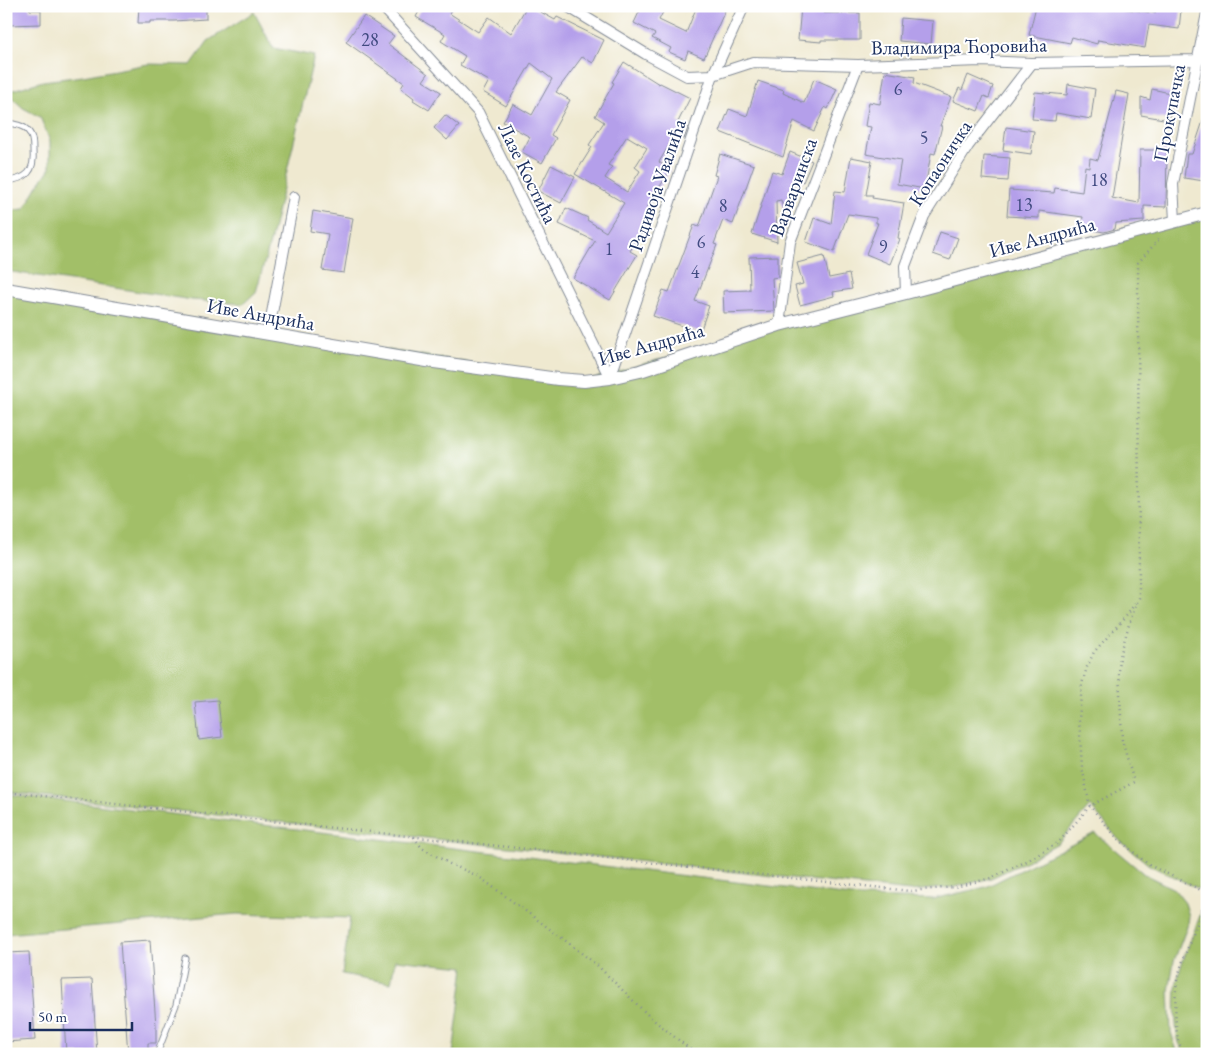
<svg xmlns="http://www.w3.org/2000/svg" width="1213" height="1060" viewBox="0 0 1213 1060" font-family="'EB Garamond',serif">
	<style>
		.green { fill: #a2bf67; stroke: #5e7762 }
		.building { fill: #b49fea; fill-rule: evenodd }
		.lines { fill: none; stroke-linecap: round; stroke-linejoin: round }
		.service-casing { stroke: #858c97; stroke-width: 7 }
		.minor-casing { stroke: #858c97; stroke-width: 12 }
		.tertiary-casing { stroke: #858c97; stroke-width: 14 }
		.path { stroke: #858c97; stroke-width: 2.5; stroke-dasharray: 1 4; stroke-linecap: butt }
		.service { stroke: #fff; stroke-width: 5 }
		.minor { stroke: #fff; stroke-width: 10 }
		.tertiary { stroke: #fff; stroke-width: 12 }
		.labels { text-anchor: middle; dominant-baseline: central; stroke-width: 4; stroke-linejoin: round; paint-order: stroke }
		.number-label { font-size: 18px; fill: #414b81 }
		.street-label { font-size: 20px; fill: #1b2f5e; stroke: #fff }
	</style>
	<rect width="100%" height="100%" fill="#fff"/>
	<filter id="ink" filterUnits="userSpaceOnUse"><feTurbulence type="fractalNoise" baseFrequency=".02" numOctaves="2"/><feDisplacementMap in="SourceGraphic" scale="10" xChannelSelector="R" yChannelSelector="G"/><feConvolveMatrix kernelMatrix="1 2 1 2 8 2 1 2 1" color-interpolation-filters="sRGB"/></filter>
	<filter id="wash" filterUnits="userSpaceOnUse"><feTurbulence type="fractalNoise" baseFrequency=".0096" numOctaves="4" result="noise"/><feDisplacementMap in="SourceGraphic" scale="20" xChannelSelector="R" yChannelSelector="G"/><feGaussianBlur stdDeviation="1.12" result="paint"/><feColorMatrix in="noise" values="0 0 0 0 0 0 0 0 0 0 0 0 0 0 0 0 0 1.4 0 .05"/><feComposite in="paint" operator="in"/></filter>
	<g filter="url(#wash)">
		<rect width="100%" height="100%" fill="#efe9d0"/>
		<g class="green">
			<path d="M254,12L273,48L314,56L270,243L256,292L243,304L192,300L6,271V211L24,209L37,187L50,168V141L40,117L23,108L6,92L43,81L83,76L148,64L191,65L208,41Z"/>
			<path d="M1207,213V1054H1184C1182,1049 1179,1044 1178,1039C1175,1027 1174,989 1178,977C1185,949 1199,924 1206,896L1203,891L1149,865L1118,839L1090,806L1058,843L1027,861L991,878L955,887L910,891L6,792V289L584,381L779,325Z"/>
			<path d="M6,794L860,897L933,899L986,887L1095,833L1144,874L1174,889L1185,903L1189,916L1188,924L1174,961L1169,991L1171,1032L1178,1054H453L464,967L395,960L391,983L342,974L350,918L237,914L6,934Z"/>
		</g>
		<g id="blocks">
			<g class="building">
				<path d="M9,6H29L30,10H41V24L9,25Z"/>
				<path d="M139,6H179V10L206,8V19L174,21H150V23H138Z"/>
				<path d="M422,6H454L449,13L478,32L489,17L511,33L527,6H530L555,20L557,17L604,40L593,63L582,57L556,92L570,100L551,135L556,138L542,163L522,152L530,137L503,122L513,104L532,115L552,79L531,63L506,106L483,92L489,81L460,65L465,56L441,41L445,34L416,17Z"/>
				<path d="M642,6H666L659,20L686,33L697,6H727L704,58L688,51L685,59L669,52L671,48L652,38L655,34L634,23Z"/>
				<path d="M1036,6H1120V8L1155,13L1156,6L1181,10L1179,29L1149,25L1145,48L1098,40L1097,44L1072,37L1070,43L1029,35Z"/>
				<path d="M801,7L824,9V13H860V40H821V42L798,40Z"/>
				<path d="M364,16L394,36L388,44L428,74L423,81L441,92L429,110L413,100L414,98L401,88L404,83L346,42Z"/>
				<path d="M901,18L933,21L931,44L899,41Z"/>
				<path d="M624,62L659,84L660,83L690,98L678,122L688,128L684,139L676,134L659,162L670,170L647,208L654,212L630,251L637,255L610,300L573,278L595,241L559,224L566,208L588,218L587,220L606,232L624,203L575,174L592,147L589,145L604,122L595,116L614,83L612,82ZM627,136L647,148L635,167L640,171L627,192L605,178L612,167L608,165Z"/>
				<path d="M885,72L915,77L914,83L951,97L940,126H942L935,154L931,153L925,189L897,184L901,160L866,154L871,127L865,126L869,102L880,104Z"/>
				<path d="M968,75L993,86L989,98L984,96L978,111L953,101L959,88L962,90Z"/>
				<path d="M814,79L837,89L828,109L825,107L814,131L794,121L783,157L720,132L729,109L747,116L758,81L784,90L783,93L804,103Z"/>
				<path d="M1068,84L1095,89L1091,119L1056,113L1055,121L1032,119L1035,92L1067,95Z"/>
				<path d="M1152,89L1174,94L1169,120L1141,115V97L1150,100Z"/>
				<path d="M1116,91L1129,94L1112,198L1139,203L1140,150H1167L1166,207L1144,206V221L1116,223L1115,229L1104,232L1081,228L1083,217L1039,211V218L1007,216L1009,190L1054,193L1055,188L1082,192L1085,166L1089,167L1090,158L1098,160Z"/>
				<path d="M445,115L459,126L447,140L434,128Z"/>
				<path d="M1205,115H1207V166L1204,181L1184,178L1187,154H1192Z"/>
				<path d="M1006,127L1034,131L1031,154L1003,150Z"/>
				<path d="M790,152L812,161L803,182L796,179L784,212L781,200L776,201L777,242L752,234L772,171L782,174Z"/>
				<path d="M720,154L754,165L733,224L723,220L714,244L717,245L695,301L709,306L700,332L653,316L663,290L669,292L694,225L699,227L717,176L714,175Z"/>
				<path d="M984,156L1010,158L1008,181L982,179Z"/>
				<path d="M851,157L872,161L866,195H873L872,198L904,203L898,238L900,239L890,264L866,254L878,223H876V218L848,214L834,252L806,242L814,218L831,224L835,191L845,192Z"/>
				<path d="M551,165L575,177L561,203L538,191Z"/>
				<path d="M313,211L353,218L344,273L322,270L328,234L310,231Z"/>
				<path d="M940,232L958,238L950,260L933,254Z"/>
				<path d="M778,256V277L772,278L774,311L724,313L723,291L750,290L749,257Z"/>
				<path d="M824,256L829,278L849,274L852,289L833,292L834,296L800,305L795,286L803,284L797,263Z"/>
				<path d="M218,700L222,737L199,740L195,702Z"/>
				<path d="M150,940L156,1026V1043H148V1054H128L120,942Z"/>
				<path d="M29,952L35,1040L6,1042V953Z"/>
				<path d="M92,979L97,1054H66L62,980Z"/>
			</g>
		</g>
	</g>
	<g filter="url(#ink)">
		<use href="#blocks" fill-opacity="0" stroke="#858c97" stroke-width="1"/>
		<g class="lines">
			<g class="service-casing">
				<g id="service">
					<path d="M6,123C14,124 23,125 28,131C33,136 33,144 33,150C35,172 27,179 6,181"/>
					<path d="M157,1054L176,1005L185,958"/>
				</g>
			</g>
			<g class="minor-casing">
				<g id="minor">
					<path d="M382,6L478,112L610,378"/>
					<path d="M567,6L646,54L687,76L713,75L753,62L858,65L981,61L1032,63L1197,60L1207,57"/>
					<path d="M1175,221L1173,184L1207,13"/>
					<path d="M906,293L905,266L924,216L968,146L1032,63"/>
					<path d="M779,325L790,242L858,65"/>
					<path d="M268,334L294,197"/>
					<path d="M610,378L713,75L744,6"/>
				</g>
			</g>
			<g class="tertiary-casing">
				<path id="tertiary" d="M6,289L427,361L558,379L584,381L610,378L640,371L779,325L906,293L1207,213"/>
			</g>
			<g class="path">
				<path d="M1135,603L1128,614L1094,652L1087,667L1082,684L1079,719L1082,767L1090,806L1118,839L1149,865L1203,891L1206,896C1199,924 1185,950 1178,977C1174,989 1175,1027 1178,1039C1179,1044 1182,1049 1184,1054"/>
				<path d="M6,792L910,891L955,887L991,878L1027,861L1058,843L1090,806L1134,782L1122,740L1119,672L1120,656L1130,621L1139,598L1138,263L1159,239"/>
				<path d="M414,837L422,848L450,864L478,876L562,938L598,966L651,1018L696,1054"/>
			</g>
			<use href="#service" class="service"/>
			<use href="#minor" class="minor"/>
			<use href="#tertiary" class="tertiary"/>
		</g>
	</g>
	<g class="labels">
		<g class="number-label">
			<text x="370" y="39">28</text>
			<text x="898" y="88">6</text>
			<text x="924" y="137">5</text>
			<text x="1099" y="179">18</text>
			<text x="1024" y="204">13</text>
			<text x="723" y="205">8</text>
			<text x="701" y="241">6</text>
			<text x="883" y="246">9</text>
			<text x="609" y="248">1</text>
			<text x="695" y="271">4</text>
		</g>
		<g class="street-label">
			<text transform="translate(959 46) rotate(-1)">Владимира Ћоровића</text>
			<text transform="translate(1169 113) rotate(-79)">Прокупачка</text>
			<text transform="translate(940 163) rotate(-57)">Копаоничка</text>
			<text transform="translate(528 173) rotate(64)">Лазе Костића</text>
			<text transform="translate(657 185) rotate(-71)">Радивоја Увалића</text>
			<text transform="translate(793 187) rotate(-70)">Варваринска</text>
			<text transform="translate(1042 237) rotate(-15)">Иве Андрића</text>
			<text transform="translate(261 314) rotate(10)">Иве Андрића</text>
			<text transform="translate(651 344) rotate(-16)">Иве Андрића</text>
		</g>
	</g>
	<rect width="1213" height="1060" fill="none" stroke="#fff" stroke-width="25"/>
	<path d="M30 1022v8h102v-8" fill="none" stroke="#1b2f5e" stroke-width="2.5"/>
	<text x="38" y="1022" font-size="15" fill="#1b2f5e" stroke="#ffffff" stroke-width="4" paint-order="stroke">50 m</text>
</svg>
